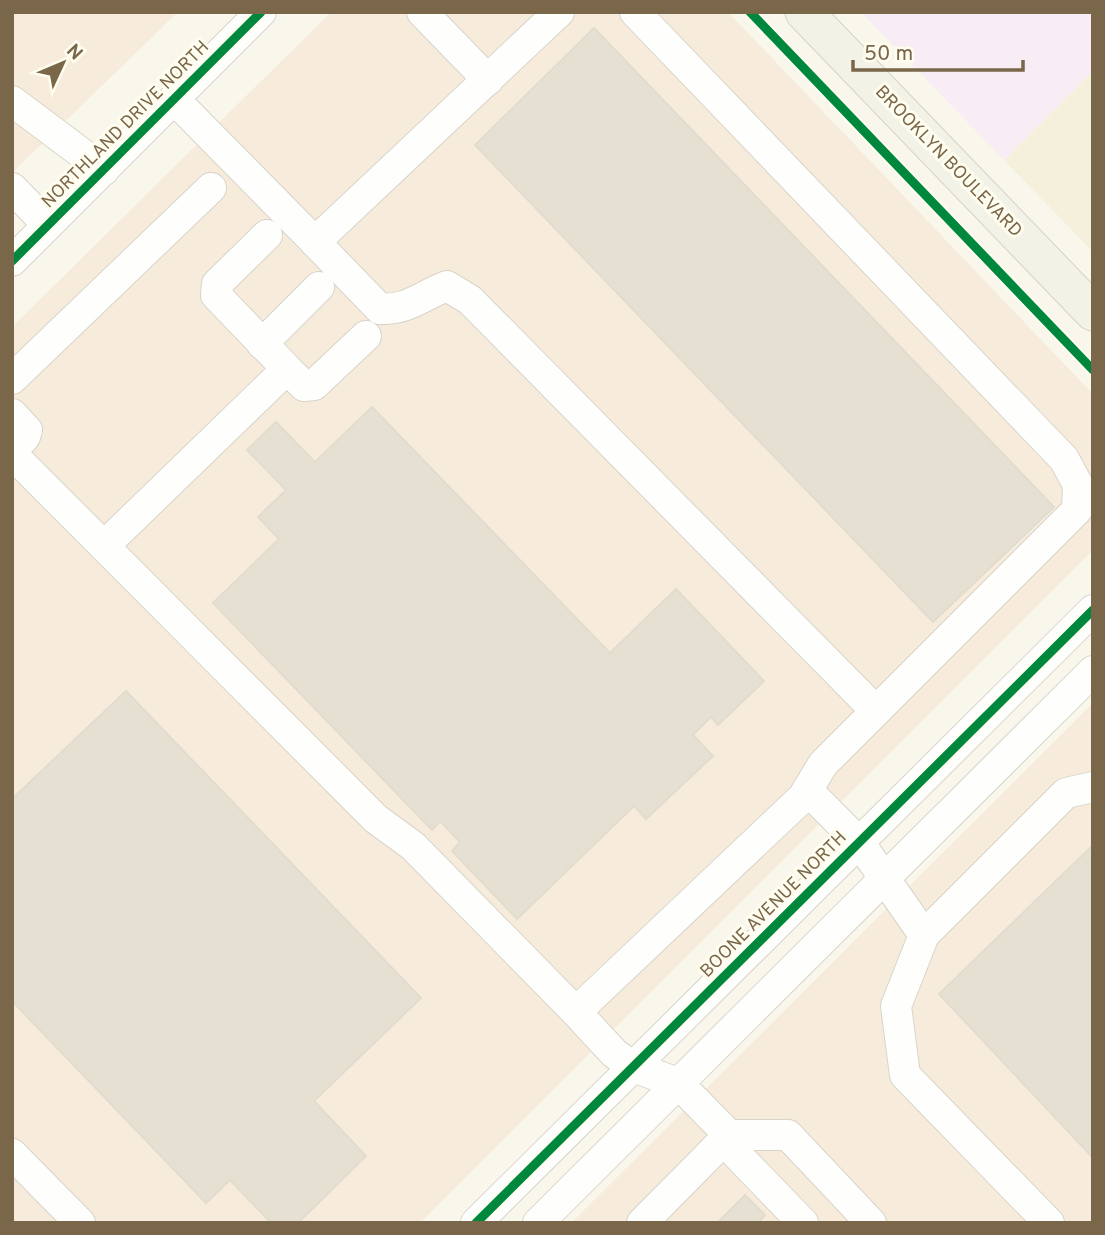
<svg xmlns="http://www.w3.org/2000/svg" width="1105" height="1235" viewBox="0 0 1105 1235" font-family="Overpass,sans-serif">
	<style>
		.residential { fill: #f4f0dc }
		.commercial { fill: #f7ecdc }
		.education { fill: #f8edf4 }
		.building { fill: #e6e0d3; stroke: #e2dcce; stroke-width: 2 }
		.lines { fill: none; stroke-linecap: round; stroke-linejoin: round }
		.minor-casing { stroke: #d8d4ca; stroke-width: 32 }
		.major-casing { stroke: #d8d2c6; stroke-width: 39 }
		.minor { stroke: #fefefc; stroke-width: 30 }
		.major { stroke: #f3f2e6; stroke-width: 37 }
		.cycleway-casing { stroke: #fffdef; stroke-width: 13 }
		.cycleway { stroke: #00873e; stroke-width: 9 }
		.labels { text-anchor: middle; dominant-baseline: central; stroke-width: 6; stroke-linejoin: round; paint-order: stroke }
		.street-label { font-size: 18px; fill: #7a6749; stroke: #fffdef }
	</style>
	<rect width="100%" height="100%" fill="#f9f7ec"/>
	<path class="residential" d="M1093,71V252L1004,160Z"/>
	<g class="commercial">
		<path d="M12,12H178L12,173Z"/>
		<path d="M331,12H728L1093,394V550L420,1223H12V327Z"/>
		<path d="M1093,703V1223H571Z"/>
	</g>
	<path class="education" d="M861,12H1093V71L1004,160Z"/>
	<g class="building">
		<path d="M594,28L1054,507L933,622L475,145Z"/>
		<path d="M372,407L610,653L676,589L764,681L718,725L711,717L693,735L713,756L646,819L634,806L517,919L452,851L460,842L440,821L432,830L213,603L279,539L258,517L286,490L247,450L276,422L315,462Z"/>
		<path d="M126,691L421,998L314,1101L366,1156L298,1223H271L230,1180L206,1203L12,1001V799Z"/>
		<path d="M1093,845V1158L939,994Z"/>
		<path d="M745,1195L765,1215L758,1223H717Z"/>
	</g>
	<g class="lines">
		<g class="minor-casing">
			<g id="minor">
				<path d="M422,12L488,80"/>
				<path d="M174,99L315,242L559,12"/>
				<path d="M12,101L104,170"/>
				<path d="M12,188L48,225"/>
				<path d="M267,235L217,284L216,295L287,369"/>
				<path d="M315,242L380,309C408,310 421,296 447,286L470,300L876,711"/>
				<path d="M12,261L261,12"/>
				<path d="M262,344L319,287"/>
				<path d="M12,379L211,188"/>
				<path d="M12,414L27,430L25,437L12,450"/>
				<path d="M12,454L376,819L413,846L576,1012L803,797L823,764L1077,510L1078,485L1064,459L635,12"/>
				<path d="M104,546L287,369L304,386L314,385L366,336"/>
				<path d="M807,790L859,842L924,935"/>
				<path d="M576,1012L614,1053L633,1067L678,1083L729,1135H788L871,1223"/>
				<path d="M724,1141L803,1223"/>
				<path d="M12,1154L80,1223"/>
				<path d="M476,1223L1093,610"/>
				<path d="M538,1223L1093,671"/>
				<path d="M642,1223L729,1135"/>
				<path d="M1049,1223L905,1075L896,1006L924,935L1066,793L1093,787"/>
			</g>
		</g>
		<g class="major-casing">
			<path id="major" d="M804,12L1093,312"/>
		</g>
		<use href="#minor" class="minor"/>
		<use href="#major" class="major"/>
		<g class="cycleway-casing">
			<g id="cycleway">
				<path d="M750,12L1093,370"/>
				<path d="M12,261L261,12"/>
				<path d="M476,1223L1093,610"/>
			</g>
		</g>
		<use href="#cycleway" class="cycleway"/>
	</g>
	<g class="labels">
		<g class="street-label">
			<text transform="translate(126 125) rotate(-45)">NORTHLAND DRIVE NORTH</text>
			<text transform="translate(948 162) rotate(46)">BROOKLYN BOULEVARD</text>
			<text transform="translate(774 905) rotate(-45)">BOONE AVENUE NORTH</text>
		</g>
	</g>
	<rect width="1105" height="1235" fill="none" stroke="#7a6749" stroke-width="28"/>
	<g transform="translate(63 63) rotate(46)" stroke="#fffdef" stroke-width="5" paint-order="stroke">
	<path d="M0-5L12 26L0 18L-12 26Z" fill="#7a6749"/>
	<text y="-10" font-size="19" font-weight="bold" text-anchor="middle" fill="#7a6749">N</text>
	</g>
	<path d="M853 60v10h170v-10" fill="none" stroke="#7a6749" stroke-width="3.5"/>
	<text x="864" y="60" font-size="21" fill="#7a6749" stroke="#fffdef" stroke-width="5" paint-order="stroke">50 m</text>
</svg>
